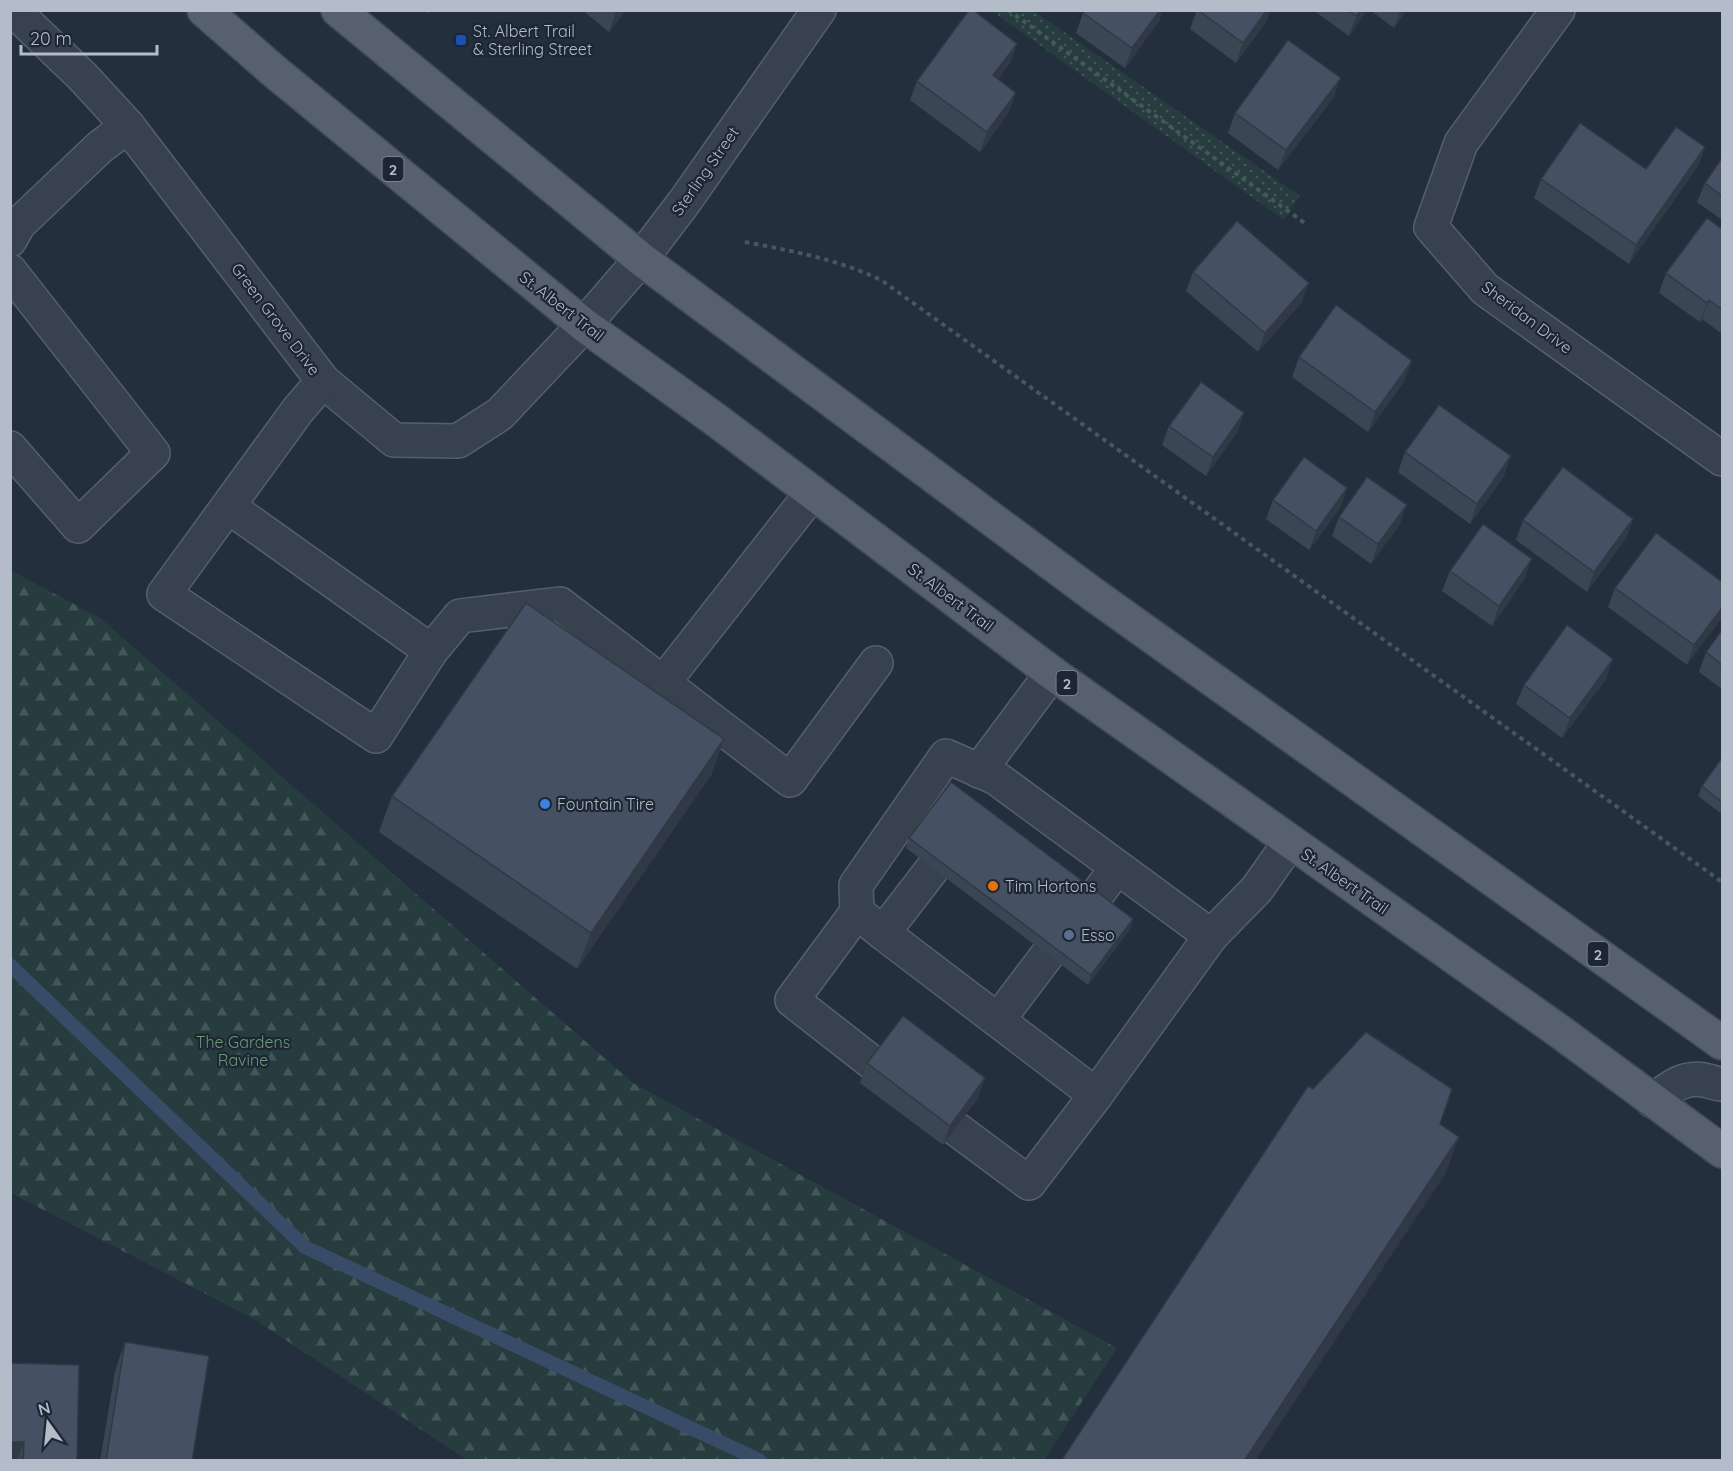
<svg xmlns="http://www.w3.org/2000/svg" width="1733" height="1471" viewBox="0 0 1733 1471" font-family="Quicksand,sans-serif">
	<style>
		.grass { fill: url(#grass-dots) }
		.forest { fill: url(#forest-firs) }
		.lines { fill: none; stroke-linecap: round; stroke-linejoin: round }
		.stream { stroke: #394c67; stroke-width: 14 }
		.minor-casing { stroke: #565f6c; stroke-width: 36 }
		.major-casing { stroke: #414a57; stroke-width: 36 }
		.path { stroke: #44595c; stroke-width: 4; stroke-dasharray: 4.5 4.5; stroke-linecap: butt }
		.minor { stroke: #38414e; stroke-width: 33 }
		.major { stroke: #56606e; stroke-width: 33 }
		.wall { fill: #3b4654 }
		.shaded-wall { fill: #303945 }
		.building { fill: #455162; stroke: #303945; stroke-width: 1.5 }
		.transit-dot { fill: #1a4fb4; stroke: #1d2633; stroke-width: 2 }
		.shop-dot { fill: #3f7fe0; stroke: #1d2633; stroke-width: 2 }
		.food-dot { fill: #e8710a; stroke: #1d2633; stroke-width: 2 }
		.service-dot { fill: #5c6f8a; stroke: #1d2633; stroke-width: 2 }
		.labels { text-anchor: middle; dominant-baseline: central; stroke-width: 4.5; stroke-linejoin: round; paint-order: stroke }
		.shield { fill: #1d2633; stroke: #878f9c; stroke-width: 1.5 }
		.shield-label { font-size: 15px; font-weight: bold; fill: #b4bcc9 }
		.poi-label { font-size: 16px; fill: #b4bcc9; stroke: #1d2633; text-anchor: start }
		.street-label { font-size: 16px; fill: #b4bcc9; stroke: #1d2633 }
		.park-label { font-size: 16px; fill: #6b9a76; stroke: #1d2633 }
	</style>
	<defs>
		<pattern id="grass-dots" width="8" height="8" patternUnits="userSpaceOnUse" patternTransform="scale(1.5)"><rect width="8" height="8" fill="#263c3f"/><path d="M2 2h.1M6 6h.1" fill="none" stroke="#435659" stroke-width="1.8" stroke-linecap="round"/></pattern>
		<pattern id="forest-firs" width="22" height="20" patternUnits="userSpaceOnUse" patternTransform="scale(1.5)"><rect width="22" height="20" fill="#263c3f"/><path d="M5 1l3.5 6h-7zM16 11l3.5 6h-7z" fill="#435659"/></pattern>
	</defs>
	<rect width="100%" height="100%" fill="#242f3e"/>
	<path class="grass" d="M992,11H1034L1300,196L1284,220Z"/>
	<path class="forest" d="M10,570L100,618L633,1083L1117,1348L1044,1460H467L254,1319L11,1193Z"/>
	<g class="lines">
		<path class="stream" d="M10,965L305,1247L759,1460"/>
		<g class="minor-casing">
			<g id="minor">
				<path d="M13,10L82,76L128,126L323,381L394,440L458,441L500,414L584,325L641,259L685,201L819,10"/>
				<path d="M1558,10L1461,143L1431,227L1485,289L1722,459"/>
				<path d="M10,240L19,224L100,147L128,126"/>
				<path d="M10,271L153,453L78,526L10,448"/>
				<path d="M323,381L298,410L164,594L376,736L431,651L460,616L560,604L790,780L876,663"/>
				<path d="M229,507L431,651"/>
				<path d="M663,683L812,493"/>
				<path d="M979,771L1052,673"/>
				<path d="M933,868L883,933L1096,1095L1211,936L1257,889L1290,842"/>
				<path d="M1092,901L1117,868"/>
				<path d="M857,912L792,1000L874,1064"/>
				<path d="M883,933L857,912L856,885L946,756L996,778L1211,936"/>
				<path d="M998,1020L1048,954"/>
				<path d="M1653,1101C1668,1089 1683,1076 1704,1080C1710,1081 1716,1084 1722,1084"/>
				<path d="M955,1128L1029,1183L1096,1095"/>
			</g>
		</g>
		<g class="major-casing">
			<g id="major">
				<path d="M204,10L275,72L584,325L716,420L1052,673L1559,1031L1722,1151"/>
				<path d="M338,10L641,259L1094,595L1722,1043"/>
			</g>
		</g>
		<g class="path">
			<path d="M428,10L429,12"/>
			<path d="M1008,10L1306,224"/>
			<path d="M745,242C792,251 837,259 881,280L1722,882"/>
		</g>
		<use href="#minor" class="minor"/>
		<use href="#major" class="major"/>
	</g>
	<g class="wall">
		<path d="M582,10H626L609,32Z"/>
		<path d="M1086,10H1163L1159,21L1125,68L1076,33L1083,13Z"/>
		<path d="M1197,10H1270L1266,22L1236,63L1190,29Z"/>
		<path d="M1313,10H1367L1349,36Z"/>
		<path d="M1370,10H1407L1394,28Z"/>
		<path d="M1017,44L1010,63L998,79L1009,112L980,152L910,100L917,81Z"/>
		<path d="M1334,97L1278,170L1228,133L1235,113Z"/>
		<path d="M1705,147L1698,166L1629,264L1534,198L1541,179L1646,169Z"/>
		<path d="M1722,158V220L1697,202L1705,183Z"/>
		<path d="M1722,229V334L1702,319L1700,322L1659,293L1666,273Z"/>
		<path d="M1193,272L1302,302L1258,352L1186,291Z"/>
		<path d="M1299,357L1405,380L1368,432L1292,377Z"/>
		<path d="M1244,413L1237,432L1206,476L1162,445L1169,426Z"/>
		<path d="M1405,452L1504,476L1470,524L1398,472Z"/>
		<path d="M1347,488L1340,508L1309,550L1266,519L1273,500Z"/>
		<path d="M1339,517L1400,524L1371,564L1332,536Z"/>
		<path d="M1633,519L1626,538L1587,592L1516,540L1523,520Z"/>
		<path d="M1450,571L1525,578L1492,626L1442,591Z"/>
		<path d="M1722,582L1687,665L1608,607L1615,588Z"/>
		<path d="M1722,630V689L1699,672L1706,652Z"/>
		<path d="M1606,679L1562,738L1516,704L1524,685Z"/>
		<path d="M724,739L711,775L577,969L379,832L392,796Z"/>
		<path d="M1722,758V814L1698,796L1702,786Z"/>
		<path d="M909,838L1133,919L1130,929L1088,985L906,848Z"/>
		<path d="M867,1063L978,1098L943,1145L860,1083Z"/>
		<path d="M125,1342L192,1461H100L115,1371Z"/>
		<path d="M10,1363L77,1461H10Z"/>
	</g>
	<g class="shaded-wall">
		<path d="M617,10H626L609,32L616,12Z"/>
		<path d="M1160,10H1163L1159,21L1125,68L1132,48Z"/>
		<path d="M1267,10H1270L1266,22L1236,63L1243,43Z"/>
		<path d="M1360,10H1367L1349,36L1356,16Z"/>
		<path d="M1401,10H1407L1394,28Z"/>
		<path d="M1017,44L1010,63L986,95L993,75Z"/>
		<path d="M1341,78L1334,97L1278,170L1286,150Z"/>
		<path d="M1016,93L1009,112L980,152L987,132Z"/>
		<path d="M1705,147L1698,166L1629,264L1636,245Z"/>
		<path d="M1309,283L1302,302L1258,352L1265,333Z"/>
		<path d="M1709,300L1702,319L1700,322L1707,303Z"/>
		<path d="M1412,361L1405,380L1368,432L1375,412Z"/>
		<path d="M1244,413L1237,432L1206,476L1213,457Z"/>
		<path d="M1511,456L1504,476L1470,524L1477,504Z"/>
		<path d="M1347,488L1340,508L1309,550L1316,531Z"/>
		<path d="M1407,505L1400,524L1371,564L1378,544Z"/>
		<path d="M1633,519L1626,538L1587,592L1594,572Z"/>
		<path d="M1532,559L1525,578L1492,626L1499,606Z"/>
		<path d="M1722,608V618L1687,665L1694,645Z"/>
		<path d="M1613,659L1606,679L1562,738L1570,718Z"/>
		<path d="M724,739L711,775L577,969L591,933Z"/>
		<path d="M1133,919L1130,929L1088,985L1091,975Z"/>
		<path d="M985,1078L978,1098L943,1145L950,1126Z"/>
		<path d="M1459,1137L1446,1173L1255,1461H1244Z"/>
		<path d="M10,1442H24L17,1461H10Z"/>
	</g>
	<g class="building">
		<path d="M969,10H973L1017,44L993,75L1016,93L987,132L917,81Z"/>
		<path d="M1086,10H1160L1132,48L1083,13Z"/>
		<path d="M1198,10H1267L1243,43Z"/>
		<path d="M1348,10H1360L1356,16Z"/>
		<path d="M1288,40L1341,78L1286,150L1235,113Z"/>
		<path d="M1580,123L1646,169L1676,127L1705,147L1636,245L1541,179Z"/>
		<path d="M1722,158V196L1705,183Z"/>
		<path d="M1707,218L1722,229V309L1709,300L1707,303L1666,273Z"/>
		<path d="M1237,221L1309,283L1265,333L1193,272Z"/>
		<path d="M1336,305L1412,361L1375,412L1299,357Z"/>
		<path d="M1201,382L1244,413L1213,457L1169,426Z"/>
		<path d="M1439,405L1511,456L1477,504L1405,452Z"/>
		<path d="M1304,457L1347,488L1316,531L1273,500Z"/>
		<path d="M1563,467L1633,519L1594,572L1523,520Z"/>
		<path d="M1367,477L1407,505L1378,544L1339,517Z"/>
		<path d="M1483,524L1532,559L1499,606L1450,571Z"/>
		<path d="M1656,533L1722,582V608L1694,645L1615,588Z"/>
		<path d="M526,603L724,739L591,933L392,796Z"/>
		<path d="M1567,625L1613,659L1570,718L1524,685Z"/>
		<path d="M1722,630V665L1706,652Z"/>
		<path d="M1722,758V802L1702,786Z"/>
		<path d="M951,782L1133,919L1091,975L909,838Z"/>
		<path d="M903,1016L985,1078L950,1126L867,1063Z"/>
		<path d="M1366,1032L1452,1089L1440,1124L1459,1137L1244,1461H1061L1308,1086L1313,1089Z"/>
		<path d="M125,1342L209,1356L192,1461H106Z"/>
		<path d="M10,1363L79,1365L77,1461H23L24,1442H10Z"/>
	</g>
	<rect class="transit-dot" x="455" y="34" width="12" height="12" rx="3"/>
	<circle class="shop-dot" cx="545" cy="804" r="6"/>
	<circle class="food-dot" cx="993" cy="886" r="6"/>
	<circle class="service-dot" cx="1069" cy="935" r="6"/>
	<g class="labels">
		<g class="shield">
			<rect x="382.5" y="157" width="21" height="24" rx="4.5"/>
			<rect x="1056.5" y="671" width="21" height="24" rx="4.5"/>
			<rect x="1587.5" y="942" width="21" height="24" rx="4.5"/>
		</g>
		<g class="shield-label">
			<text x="393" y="169">2</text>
			<text x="1067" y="683">2</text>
			<text x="1598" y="954">2</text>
		</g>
		<g class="poi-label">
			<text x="473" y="31">St. Albert Trail<tspan x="473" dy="18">&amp; Sterling Street</tspan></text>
			<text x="557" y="804">Fountain Tire</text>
			<text x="1005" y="886">Tim Hortons</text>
			<text x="1081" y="935">Esso</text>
		</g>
		<g class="street-label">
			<text transform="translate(705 171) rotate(-55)">Sterling Street</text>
			<text transform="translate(562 306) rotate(38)">St. Albert Trail</text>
			<text transform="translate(1527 317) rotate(37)">Sheridan Drive</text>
			<text transform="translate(276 319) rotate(53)">Green Grove Drive</text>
			<text transform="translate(951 597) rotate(37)">St. Albert Trail</text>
			<text transform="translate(1345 881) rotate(35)">St. Albert Trail</text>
		</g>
		<g class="park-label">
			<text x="243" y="1042">The Gardens<tspan x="243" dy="18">Ravine</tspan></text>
		</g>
	</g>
	<rect width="1733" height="1471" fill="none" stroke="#b4bcc9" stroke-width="24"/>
	<g transform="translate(48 1423) rotate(345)" stroke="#1d2633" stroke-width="4.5" paint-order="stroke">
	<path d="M0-4.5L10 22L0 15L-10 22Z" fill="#b4bcc9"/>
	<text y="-9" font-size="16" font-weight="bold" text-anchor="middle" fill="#b4bcc9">N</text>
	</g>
	<path d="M21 45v9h136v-9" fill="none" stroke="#b4bcc9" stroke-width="3"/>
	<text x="30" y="45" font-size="18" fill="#b4bcc9" stroke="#1d2633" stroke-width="4.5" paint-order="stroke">20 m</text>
</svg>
